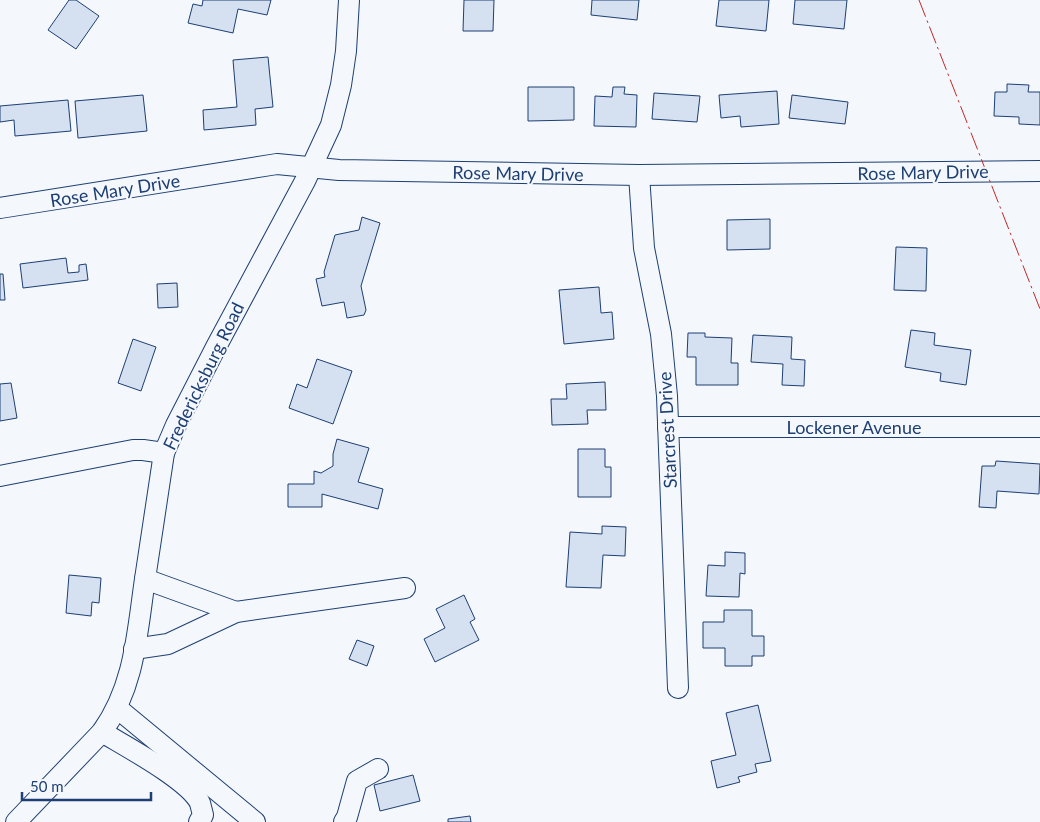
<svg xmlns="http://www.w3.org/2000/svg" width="1040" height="822" viewBox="0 0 1040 822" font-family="Lato,sans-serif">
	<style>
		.building { fill: #d5e0f0; stroke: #1d3f73 }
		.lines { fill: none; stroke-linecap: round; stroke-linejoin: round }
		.minor-casing { stroke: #1d3f73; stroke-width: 22 }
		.minor { stroke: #f4f7fb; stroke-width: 20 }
		.power { stroke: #c62828; stroke-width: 1; stroke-dasharray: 18 4 2.5 4; stroke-linecap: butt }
		.labels { text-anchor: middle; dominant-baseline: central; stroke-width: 4; stroke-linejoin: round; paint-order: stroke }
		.street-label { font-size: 18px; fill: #1d3f73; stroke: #f4f7fb }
	</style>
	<rect width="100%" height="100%" fill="#f4f7fb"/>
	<g class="building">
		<path d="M69,0H76L99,16L76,49L48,30Z"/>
		<path d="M203,0H271L267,15L238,9L233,33L188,23L193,4L202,6Z"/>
		<path d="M464,0H494L493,31H463Z"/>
		<path d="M592,0H639L637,20L591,15Z"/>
		<path d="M719,0H769L766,31L716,26Z"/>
		<path d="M795,0H847L844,29L793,24Z"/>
		<path d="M268,57L273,107L255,109L256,125L204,130L203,110L237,107L233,60Z"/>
		<path d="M1007,84L1029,85L1028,92H1040V125L1019,124V117L994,116L995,92H1007Z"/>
		<path d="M528,87H574V120L528,121Z"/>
		<path d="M613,87H625L624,94L637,95L636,127L594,126L595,96L612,97Z"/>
		<path d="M777,91L779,124L741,127L740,116L721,118L719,95Z"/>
		<path d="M654,93L700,96L697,122L652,119Z"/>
		<path d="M143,95L147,131L78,138L75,101Z"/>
		<path d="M792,95L848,102L845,124L789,118Z"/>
		<path d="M68,100L71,131L15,136L14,120L0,122V106Z"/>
		<path d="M362,217L380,223L361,286L366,310L364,315L347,318L344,302L322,306L316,279L325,277L324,272L335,235L359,230Z"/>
		<path d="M770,219V249L727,250V220Z"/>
		<path d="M896,247L927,248L926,291L894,290Z"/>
		<path d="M66,258L68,273L79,272V265L86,264L88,280L23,288L20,264Z"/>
		<path d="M0,274H3L5,300H0Z"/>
		<path d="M177,283L178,307L158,308L157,284Z"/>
		<path d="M599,287L601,313L612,312L614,339L564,344L559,290Z"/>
		<path d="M911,330L935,333L934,345L971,350L966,385L940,381L941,373L905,367Z"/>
		<path d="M688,333H705V337L732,338L731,363H738V385H696V357H687Z"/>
		<path d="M753,335L792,337L791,359L805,360L804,386L782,385L783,364L751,362Z"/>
		<path d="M133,339L156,347L141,391L118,383Z"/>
		<path d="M317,359L352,371L333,424L289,408L297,384L307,388Z"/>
		<path d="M605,382L606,410H587L588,424L552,425L551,399H567L566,384Z"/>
		<path d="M11,383L17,418L0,421V384Z"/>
		<path d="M337,439L369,448L358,482L383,489L378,509L322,494V507H288V484H314V471L321,473L333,466V454Z"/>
		<path d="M578,449H605V467H611V497H578Z"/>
		<path d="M996,461L1040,464L1039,494L997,491L996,508L979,507L982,466H995Z"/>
		<path d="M602,526L626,527L625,556L603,555L601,588L566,587L570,532L602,534Z"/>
		<path d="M725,552L745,553V574L740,573L739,597L706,596L708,565L725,566Z"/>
		<path d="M69,575L101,578L99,603L92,602L91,616L66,613Z"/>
		<path d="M464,595L475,619L470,622L479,640L435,662L424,639L445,628L436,609Z"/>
		<path d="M724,610H752V636H764V656H752V666H725V648H703V622H724Z"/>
		<path d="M357,640L374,646L367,666L349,659Z"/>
		<path d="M758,705L771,761L755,764L757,772L738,777L740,782L717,788L711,761L736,755L726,713Z"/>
		<path d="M413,775L420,801L380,811L374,785Z"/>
		<path d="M470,816L471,822H448V819Z"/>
	</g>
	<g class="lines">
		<g class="minor-casing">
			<g id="minor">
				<path d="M639,175L644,248L661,334L667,396L678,688"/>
				<path d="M0,208L277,164L339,170L639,175L1040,171"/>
				<path d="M668,427H1040"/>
				<path d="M0,476L133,450H143L164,453"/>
				<path d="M145,579L236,612"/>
				<path d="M134,649L168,644L236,612L405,588"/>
				<path d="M117,708L255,822"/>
				<path d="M102,732C125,746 189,780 200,803C201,807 202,811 203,815L199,822"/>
				<path d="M16,822L102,732C135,686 137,633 145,579C151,537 158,495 164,453L176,425L216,347L305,181L331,125L341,85L346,51L349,0"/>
				<path d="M344,822L347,817L357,781L378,769"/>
			</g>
		</g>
		<use href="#minor" class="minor"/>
		<path class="power" d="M919,0L1040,309"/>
	</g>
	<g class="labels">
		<g class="street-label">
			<text transform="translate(923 172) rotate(-1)">Rose Mary Drive</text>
			<text transform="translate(518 173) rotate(1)">Rose Mary Drive</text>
			<text transform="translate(115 190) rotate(-9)">Rose Mary Drive</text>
			<text transform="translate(203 376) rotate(-64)">Fredericksburg Road</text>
			<text x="854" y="427">Lockener Avenue</text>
			<text transform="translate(667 430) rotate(-93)">Starcrest Drive</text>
		</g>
	</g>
	<path d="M22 792v8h129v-8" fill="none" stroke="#1d3f73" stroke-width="2.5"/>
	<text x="30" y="792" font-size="15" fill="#1d3f73" stroke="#f4f7fb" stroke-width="4" paint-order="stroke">50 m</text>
</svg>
